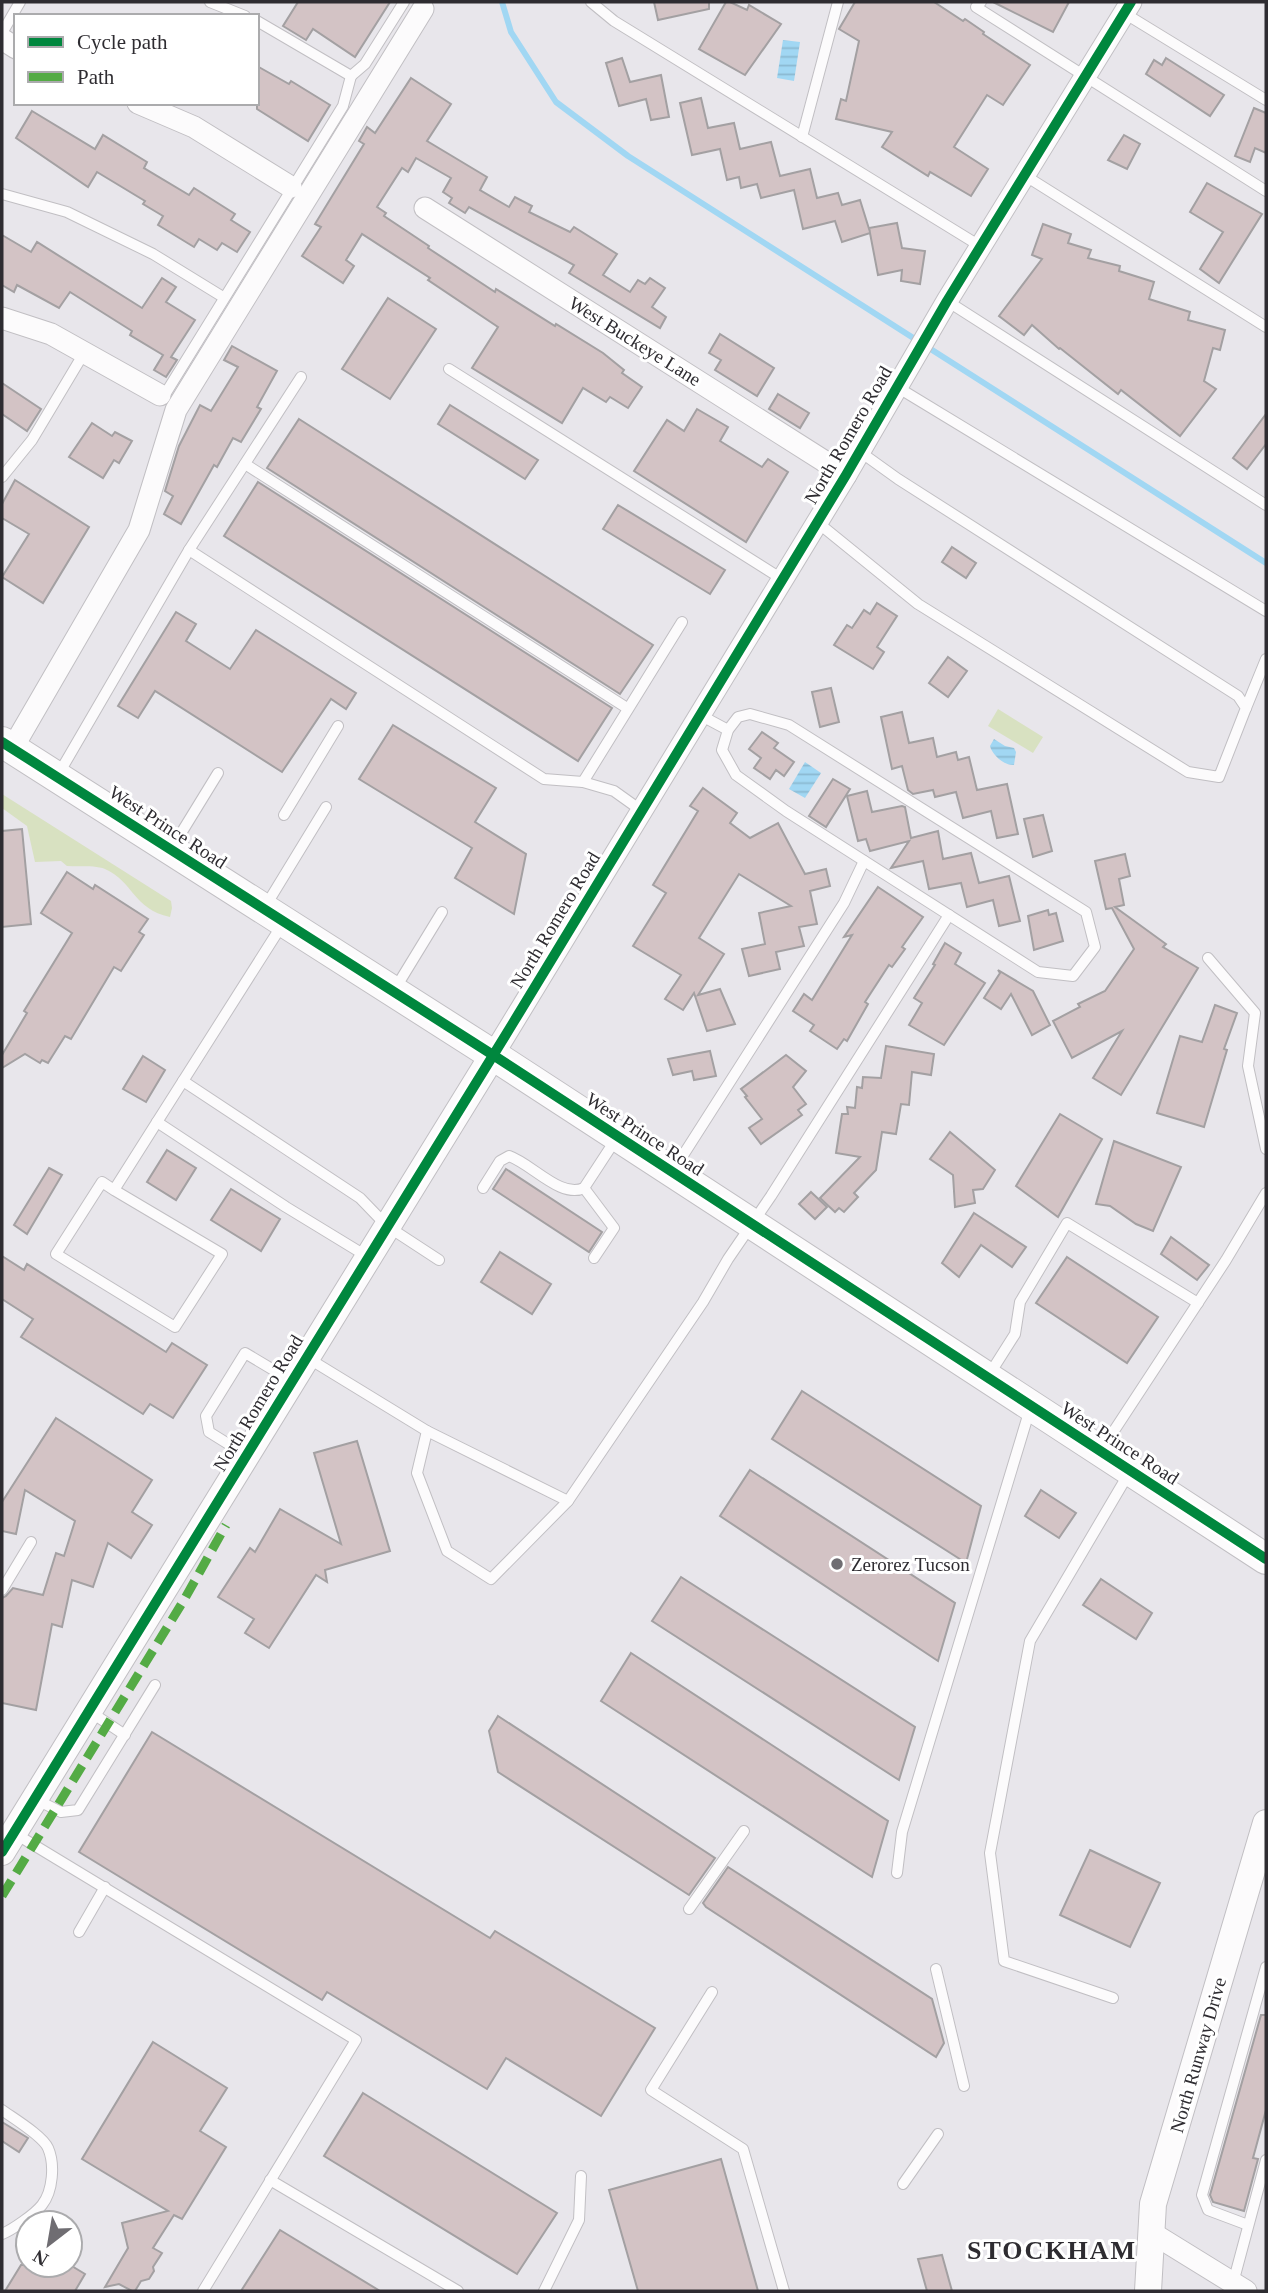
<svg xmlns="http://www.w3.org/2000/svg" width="1268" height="2293" viewBox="0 0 1268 2293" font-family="Georgia,serif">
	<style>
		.green { fill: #d8e1c1 }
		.water { fill: url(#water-rules) }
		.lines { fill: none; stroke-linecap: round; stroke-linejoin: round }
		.stream { stroke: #a1d7f3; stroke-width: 6 }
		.building { fill: #d3c3c5; stroke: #a3a0a2; stroke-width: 2 }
		.service-casing { stroke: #c1bfc3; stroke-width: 12 }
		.minor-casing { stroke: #c1bfc3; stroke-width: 23 }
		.tertiary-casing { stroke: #c1bfc3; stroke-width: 28 }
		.secondary-casing { stroke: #c1bfc3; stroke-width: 32 }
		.service { stroke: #fcfbfc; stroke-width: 10 }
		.minor { stroke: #fcfbfc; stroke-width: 21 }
		.tertiary { stroke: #fcfbfc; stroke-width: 26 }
		.secondary { stroke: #fcfbfc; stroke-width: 30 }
		.quiet { stroke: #54ab45; stroke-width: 9; stroke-dasharray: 18 9; stroke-linecap: butt }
		.cycleway-casing { stroke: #fff; stroke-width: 15 }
		.cycleway { stroke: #00873e; stroke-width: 10 }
		.poi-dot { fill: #6f6d72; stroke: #fff; stroke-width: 2.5 }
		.labels { text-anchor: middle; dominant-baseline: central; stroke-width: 6; stroke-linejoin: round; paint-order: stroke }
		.street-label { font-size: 19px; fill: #2e2c31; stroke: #fff }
		.poi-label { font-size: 19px; fill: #2e2c31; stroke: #fff; text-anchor: start }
		.district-label { font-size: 26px; font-weight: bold; letter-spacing: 2px; fill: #2e2c31; stroke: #fff }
	</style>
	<defs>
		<pattern id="water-rules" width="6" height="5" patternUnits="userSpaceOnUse" patternTransform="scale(1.75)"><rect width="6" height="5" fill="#a1d7f3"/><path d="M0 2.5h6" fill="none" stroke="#8bb9d1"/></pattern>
	</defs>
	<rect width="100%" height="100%" fill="#e8e6eb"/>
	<g class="green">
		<path d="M998,709L1043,737L1033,753L988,726Z"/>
		<path d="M2,794L171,901L172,908L170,917C133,909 133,881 105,869C95,865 79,867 67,866L61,861L35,862L27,826L2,808Z"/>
	</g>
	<g class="water">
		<path d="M783,40L800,42L794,81L777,78Z"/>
		<path d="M994,739L1005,746L1014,748L1016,752L1014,765C1005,766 992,755 990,746Z"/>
		<path d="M805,762L821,773L805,798L789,789Z"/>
	</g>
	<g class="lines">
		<path class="stream" d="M502,2L511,32L556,102L628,156L1266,563"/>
	</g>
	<g class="building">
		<path d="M298,2H390L355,57L313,29L306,40L283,26Z"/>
		<path d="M654,2H709V9L658,20Z"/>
		<path d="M726,2H730L747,10L749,5L781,24L745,75L699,49Z"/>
		<path d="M855,2H934L963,21L965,19L984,32L983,34L1030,65L1003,105L987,95L954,147L988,169L971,196L930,172L928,176L882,147L892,132L836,119L841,99L846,101L859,41L839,29Z"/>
		<path d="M993,2H1069L1053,32Z"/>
		<path d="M622,58L630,82L661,75L669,117L651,120L646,99L619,106L606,63Z"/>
		<path d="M1166,58L1224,95L1210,116L1146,74L1154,60L1162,65Z"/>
		<path d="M257,66L289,84L291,81L330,105L308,141L257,109Z"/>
		<path d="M411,78L451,104L427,141L487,177L480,190L509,207L515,197L532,206L529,212L570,232L574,227L617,254L603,275L630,292L638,280L645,284L650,278L665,288L652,307L666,317L660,328L569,273L574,265L469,207L465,213L449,203L452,198L443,192L451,178L416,158L408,172L402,168L377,207L386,213L384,216L429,246L428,248L495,292L496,289L555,326L556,324L603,353L624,370L622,373L642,387L628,408L610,397L606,402L583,388L562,423L472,368L498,327L428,280L430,278L362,234L346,260L354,266L343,283L302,256L321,227L315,224L364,144L359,141L367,127L375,133Z"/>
		<path d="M701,98L708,128L734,123L740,149L771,142L780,176L810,169L817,198L838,193L842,205L860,200L870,232L869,228L897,223L902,248L925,251L920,284L901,281L902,270L878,275L870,233L842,242L835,221L803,229L794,190L761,198L757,184L741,188L739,177L727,180L720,149L692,155L680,103Z"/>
		<path d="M1254,108L1266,113V153L1255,148L1250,162L1235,156Z"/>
		<path d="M32,111L95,149L103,135L147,162L144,168L189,195L194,188L235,214L231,220L250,232L237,252L222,243L217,250L199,239L194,247L158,225L163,216L143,204L145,201L97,172L88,187L16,138Z"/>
		<path d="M1124,135L1140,144L1127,169L1108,160Z"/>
		<path d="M1207,183L1262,214L1219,283L1200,269L1223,232L1190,212Z"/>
		<path d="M1043,224L1071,234L1068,243L1091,250L1088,258L1120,266L1119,271L1154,282L1149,299L1190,312L1188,320L1225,330L1220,350L1213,348L1204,381L1216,389L1180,436L1121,390L1118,394L1060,348L1059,349L1032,325L1024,335L999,316L1042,259L1032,255Z"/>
		<path d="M2,235L31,252L37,242L142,308L162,278L176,287L166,302L195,320L171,357L177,360L166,377L154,370L163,355L130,335L132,331L70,292L59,308L17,285L14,292L2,285Z"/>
		<path d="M388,298L436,329L390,399L342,369Z"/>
		<path d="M720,334L774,368L757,396L715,370L721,360L709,353Z"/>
		<path d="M232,346L277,371L257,407L261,409L241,442L233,438L217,467L214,465L181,524L164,514L173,496L165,491L179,446L200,405L211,411L238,367L224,360Z"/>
		<path d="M2,383L41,409L27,431L2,414Z"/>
		<path d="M778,394L809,413L800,428L769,409Z"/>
		<path d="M450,405L538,460L525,479L438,424Z"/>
		<path d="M697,409L728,427L720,441L762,467L768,459L788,472L746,542L634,471L667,420L684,431Z"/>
		<path d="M1266,414V444L1247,469L1233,458Z"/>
		<path d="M299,419L653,645L620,694L267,468Z"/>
		<path d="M92,423L112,436L115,432L132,441L119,463L114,460L103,478L69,457Z"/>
		<path d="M15,480L89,527L43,603L2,577L29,534L2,518V504Z"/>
		<path d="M258,482L612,708L578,761L224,536Z"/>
		<path d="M618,505L725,570L710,594L603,529Z"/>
		<path d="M952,547L976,563L966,578L942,562Z"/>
		<path d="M877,603L897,616L877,647L884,652L873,669L834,645L847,625L852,628L864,610L870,614Z"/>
		<path d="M176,612L196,624L186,641L230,669L256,630L356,693L346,709L331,699L282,772L155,691L138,718L118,706Z"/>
		<path d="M948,657L967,671L948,697L929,683Z"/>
		<path d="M831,688L839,722L820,727L812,692Z"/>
		<path d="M902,712L909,743L933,738L937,757L956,752L958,760L969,757L977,790L1007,784L1018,834L997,838L991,811L963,818L956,792L935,797L933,790L913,794L908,790L902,766L892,769L881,717Z"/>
		<path d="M393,725L496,788L475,822L526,854L514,914L455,878L472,848L359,779Z"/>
		<path d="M762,732L778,743L774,748L794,762L784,776L776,770L770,779L754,768L761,758L749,749Z"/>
		<path d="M833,779L850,789L826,827L809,816Z"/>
		<path d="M703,788L737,813L730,823L750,838L778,823L805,874L826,869L830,886L810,891L817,924L799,927L804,946L776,952L780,969L749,976L742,949L765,944L759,913L791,906L739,874L699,938L724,954L698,995L720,989L735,1024L707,1031L694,993L683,1010L665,999L681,975L633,946L666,893L653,885L698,811L690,806Z"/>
		<path d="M867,791L872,812L902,806L905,807L911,838L938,831L943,859L971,853L979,883L1009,876L1020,921L999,926L993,900L967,907L961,883L929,889L923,861L891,868L909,841L870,851L866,839L858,841L847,796Z"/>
		<path d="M1043,815L1052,851L1033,857L1024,819Z"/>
		<path d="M22,829L31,924L2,927V831Z"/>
		<path d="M1125,854L1130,876L1119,879L1124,905L1115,907L1166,944L1163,947L1198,968L1121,1095L1093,1078L1122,1031L1072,1058L1053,1021L1080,1007L1078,1004L1105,991L1134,949L1112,908L1106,909L1095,861Z"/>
		<path d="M67,872L93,889L95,885L148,919L139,932L144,935L121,971L114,967L71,1039L65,1036L48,1063L42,1060L40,1063L25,1054L2,1068V1055L27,1013L24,1011L72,933L41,913Z"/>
		<path d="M878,887L923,917L902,947L905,949L892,967L889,965L865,1002L868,1004L847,1041L844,1039L837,1049L810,1031L814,1025L793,1011L804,994L812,1000L852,935L844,937Z"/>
		<path d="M1048,910L1049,915L1056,913L1063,941L1034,950L1028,916Z"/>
		<path d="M945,943L961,953L955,964L985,983L944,1045L909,1025L922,1003L914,998L935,965L933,964Z"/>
		<path d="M998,970L1033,991L1050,1025L1032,1035L1011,994L1001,1009L984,998L1000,973Z"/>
		<path d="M1215,1005L1237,1013L1224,1049L1227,1050L1204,1127L1157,1113L1180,1036L1202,1042Z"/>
		<path d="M886,1046L934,1054L931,1075L912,1072L909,1105L901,1104L896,1134L882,1132L876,1170L854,1193L858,1197L844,1212L839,1208L835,1212L820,1198L860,1157L836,1153L842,1114H848L847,1107L855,1108L857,1087L862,1088L863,1077L881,1078Z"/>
		<path d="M710,1051L716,1076L694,1080L692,1071L673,1075L668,1059Z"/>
		<path d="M786,1055L806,1071L793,1087L806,1104L798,1110L802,1115L761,1144L749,1128L762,1119L745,1097L747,1096L741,1089Z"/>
		<path d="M143,1056L165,1070L146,1102L123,1089Z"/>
		<path d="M1060,1114L1102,1139L1058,1217L1016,1186Z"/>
		<path d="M950,1132L995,1170L983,1189L973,1190L975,1203L955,1207L953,1175L930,1159Z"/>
		<path d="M1114,1141L1181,1167L1153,1231L1136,1224L1110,1206L1096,1204Z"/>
		<path d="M167,1150L196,1168L176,1200L147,1182Z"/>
		<path d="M49,1168L62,1175L27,1234L14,1225Z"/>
		<path d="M506,1169L602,1232L589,1252L493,1189Z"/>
		<path d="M231,1189L280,1219L261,1251L211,1220Z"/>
		<path d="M811,1192L827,1207L815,1219L799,1204Z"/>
		<path d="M974,1213L1026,1247L1012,1267L981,1245L959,1277L942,1263Z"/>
		<path d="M1171,1237L1209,1265L1197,1280L1161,1254Z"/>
		<path d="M500,1252L551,1284L532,1314L481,1282Z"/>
		<path d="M2,1256L24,1270L27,1264L166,1352L172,1343L207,1365L173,1418L150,1404L143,1414L21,1337L33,1319L2,1299Z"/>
		<path d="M1067,1257L1158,1317L1127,1363L1036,1303Z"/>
		<path d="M802,1391L981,1506L966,1563L772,1439Z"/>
		<path d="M56,1418L152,1480L132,1512L152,1525L131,1558L108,1543L93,1587L72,1580L62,1627L52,1624L36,1710L2,1703V1598L6,1596L13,1588L43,1595L56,1553L64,1556L75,1521L25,1490L16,1534L2,1531V1502Z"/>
		<path d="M357,1441L390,1551L325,1570L327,1582L316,1575L269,1648L245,1633L254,1619L218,1597L250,1548L255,1552L280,1509L341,1544L314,1453Z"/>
		<path d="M750,1470L955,1603L938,1661L720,1516Z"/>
		<path d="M1041,1490L1076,1513L1059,1538L1025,1516Z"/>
		<path d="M681,1577L915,1727L899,1780L652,1621Z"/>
		<path d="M1101,1579L1152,1613L1136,1639L1083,1605Z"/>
		<path d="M631,1653L888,1821L872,1877L601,1701Z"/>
		<path d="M498,1716L715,1858L689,1895L498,1772L489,1731Z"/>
		<path d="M152,1732L490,1938L495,1931L655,2028L601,2116L506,2058L487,2089L327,1992L322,2000L79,1852Z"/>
		<path d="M1090,1850L1160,1883L1130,1947L1060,1915Z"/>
		<path d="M728,1867L932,1999L944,2043L936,2057L706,1907L703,1903Z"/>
		<path d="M1261,2015H1266V2110L1253,2158L1258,2159L1244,2211L1213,2202L1210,2195Z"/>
		<path d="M153,2042L227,2088L200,2131L226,2147L182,2219L174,2215L153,2248L162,2253L153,2267L154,2271L149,2279L141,2281L135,2291H132L119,2284L105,2287L128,2248L122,2223L168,2211L82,2159Z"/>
		<path d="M363,2093L557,2213L517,2274L324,2156Z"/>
		<path d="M2,2122L28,2138L19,2152L2,2141Z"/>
		<path d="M721,2159L758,2291H638L609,2190Z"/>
		<path d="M280,2230L380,2291H241Z"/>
		<path d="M942,2255L952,2291H927L918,2259Z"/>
		<path d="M21,2265H70L85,2274L75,2291H5Z"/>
	</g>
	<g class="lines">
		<g class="service-casing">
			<g id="service">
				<path d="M210,2L245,16"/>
				<path d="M591,2L614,21L980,246"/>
				<path d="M981,2L976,7L1266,191"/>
				<path d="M1124,13L1266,100"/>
				<path d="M257,21L351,76L365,64L404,2"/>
				<path d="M2,33L20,2"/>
				<path d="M802,137L838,2"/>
				<path d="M1024,175L1266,327"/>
				<path d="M2,194L67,212L153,254L223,297"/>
				<path d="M947,301L1266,505"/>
				<path d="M449,369L782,579"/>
				<path d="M301,377L189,550L544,779L583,782L614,791L642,811"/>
				<path d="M897,387L1266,611"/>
				<path d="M160,395L164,396L343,106L351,76"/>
				<path d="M245,464L627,708"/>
				<path d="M2,477L32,440L84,353"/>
				<path d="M817,522L918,604L1188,772L1219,777L1246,708L1238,696L898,479L859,451"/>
				<path d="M1246,708L1266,659"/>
				<path d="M750,714L789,725L1086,912L1095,947L1073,976L1038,972L786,811L736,775L722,750L728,730L738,717Z"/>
				<path d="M700,715L728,730"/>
				<path d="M58,775L189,550"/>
				<path d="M583,782L682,622"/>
				<path d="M284,815L338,726"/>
				<path d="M172,848L218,773"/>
				<path d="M265,907L326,807"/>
				<path d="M282,925L157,1122L286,1207L368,1257"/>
				<path d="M1208,958L1255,1013L1248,1066L1266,1149"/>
				<path d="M395,989L442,912"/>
				<path d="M183,1081L360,1198L387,1226L439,1260"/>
				<path d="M673,1171L844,903L864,861"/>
				<path d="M483,1188L500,1161L509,1156C532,1164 561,1199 584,1188L616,1139"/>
				<path d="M584,1188L614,1228L594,1258"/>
				<path d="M114,1190L222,1254L175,1327L56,1254L102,1182L114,1190L157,1122"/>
				<path d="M306,1357L427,1431L568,1501L703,1302L728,1259L771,1196L949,915"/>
				<path d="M989,1375L1015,1334L1020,1302L1067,1223L1198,1303"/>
				<path d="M427,1431L417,1473L447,1551L491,1579L568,1501"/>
				<path d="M1102,1449L1226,1260L1266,1193"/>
				<path d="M246,1455L209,1432L206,1416L245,1353L292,1381"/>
				<path d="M2,1590L31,1542"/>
				<path d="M89,1711L125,1735"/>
				<path d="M35,1799L61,1812L78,1810L155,1685"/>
				<path d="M14,1833L356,2040L203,2291"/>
				<path d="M897,1873L902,1832L1030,1409"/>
				<path d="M689,1909L744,1831"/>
				<path d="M79,1932L105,1887"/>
				<path d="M936,1969L964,2086"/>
				<path d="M712,1992L651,2090L743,2149L784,2291"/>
				<path d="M1113,1998L1004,1961L990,1853L1030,1641L1129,1473"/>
				<path d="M2,2110C13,2118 43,2136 48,2148C55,2164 53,2191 42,2205C35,2214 12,2230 2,2234"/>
				<path d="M270,2180L458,2291"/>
				<path d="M903,2184L938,2134"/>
				<path d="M1248,2225L1208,2210L1202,2195L1266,1967"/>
				<path d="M1233,2283L1266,2160"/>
				<path d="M544,2291L579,2220L581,2176"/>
			</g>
		</g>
		<g class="minor-casing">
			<g id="minor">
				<path d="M2,39L16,48"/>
				<path d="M138,103L194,127L291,187"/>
				<path d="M425,208L846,475"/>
				<path d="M2,318L51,334L160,395"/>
				<path d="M12,749L139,530L176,410L423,9"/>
				<path d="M493,1055L846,475L947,301L1131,2"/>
				<path d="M1152,2233L1246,2291"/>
			</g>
		</g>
		<g class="tertiary-casing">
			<g id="tertiary">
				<path d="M2,1852L493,1055"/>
				<path d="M1148,2291L1153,2204L1266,1823"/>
			</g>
		</g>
		<g class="secondary-casing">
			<path id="secondary" d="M2,742L493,1055L1266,1559"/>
		</g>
		<use href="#service" class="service"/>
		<use href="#minor" class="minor"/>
		<use href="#tertiary" class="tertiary"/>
		<use href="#secondary" class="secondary"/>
		<path class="quiet" d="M2,1896L184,1600L226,1525"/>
		<g class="cycleway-casing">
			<g id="cycleway">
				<path d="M2,742L493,1055L1266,1559"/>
				<path d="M2,1852L513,1023L846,475L947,301L1131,2"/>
			</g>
		</g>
		<use href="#cycleway" class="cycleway"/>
	</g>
	<circle class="poi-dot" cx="837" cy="1564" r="7"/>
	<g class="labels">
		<g class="street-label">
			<text transform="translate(635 341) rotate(32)">West Buckeye Lane</text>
			<text transform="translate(848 435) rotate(-60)">North Romero Road</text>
			<text transform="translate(168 827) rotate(33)">West Prince Road</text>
			<text transform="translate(555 920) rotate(-59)">North Romero Road</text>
			<text transform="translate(645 1134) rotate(33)">West Prince Road</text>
			<text transform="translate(258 1403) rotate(-59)">North Romero Road</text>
			<text transform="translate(1120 1443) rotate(33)">West Prince Road</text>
			<text transform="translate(1198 2055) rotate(-74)">North Runway Drive</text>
		</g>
		<g class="poi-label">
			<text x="851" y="1564">Zerorez Tucson</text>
		</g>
		<g class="district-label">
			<text x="1052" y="2250">STOCKHAM</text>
		</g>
	</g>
	<rect width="1268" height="2293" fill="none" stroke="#2e2c31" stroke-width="7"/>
	<rect x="14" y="14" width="245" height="91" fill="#ffffff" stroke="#ababad" stroke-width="2"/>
	<rect x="28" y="37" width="35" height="10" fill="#00873e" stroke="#ababad" stroke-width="2"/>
	<text x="77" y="49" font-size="21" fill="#2e2c31">Cycle path</text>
	<rect x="28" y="72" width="35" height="10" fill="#54ab45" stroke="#ababad" stroke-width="2"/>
	<text x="77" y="84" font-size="21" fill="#2e2c31">Path</text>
	<g transform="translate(49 2244) rotate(211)"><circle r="33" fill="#ffffff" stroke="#ababad" stroke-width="2"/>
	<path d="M0-5L12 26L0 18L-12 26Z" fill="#6f6d72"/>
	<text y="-10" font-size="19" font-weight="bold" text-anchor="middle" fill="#2e2c31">N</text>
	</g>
</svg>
